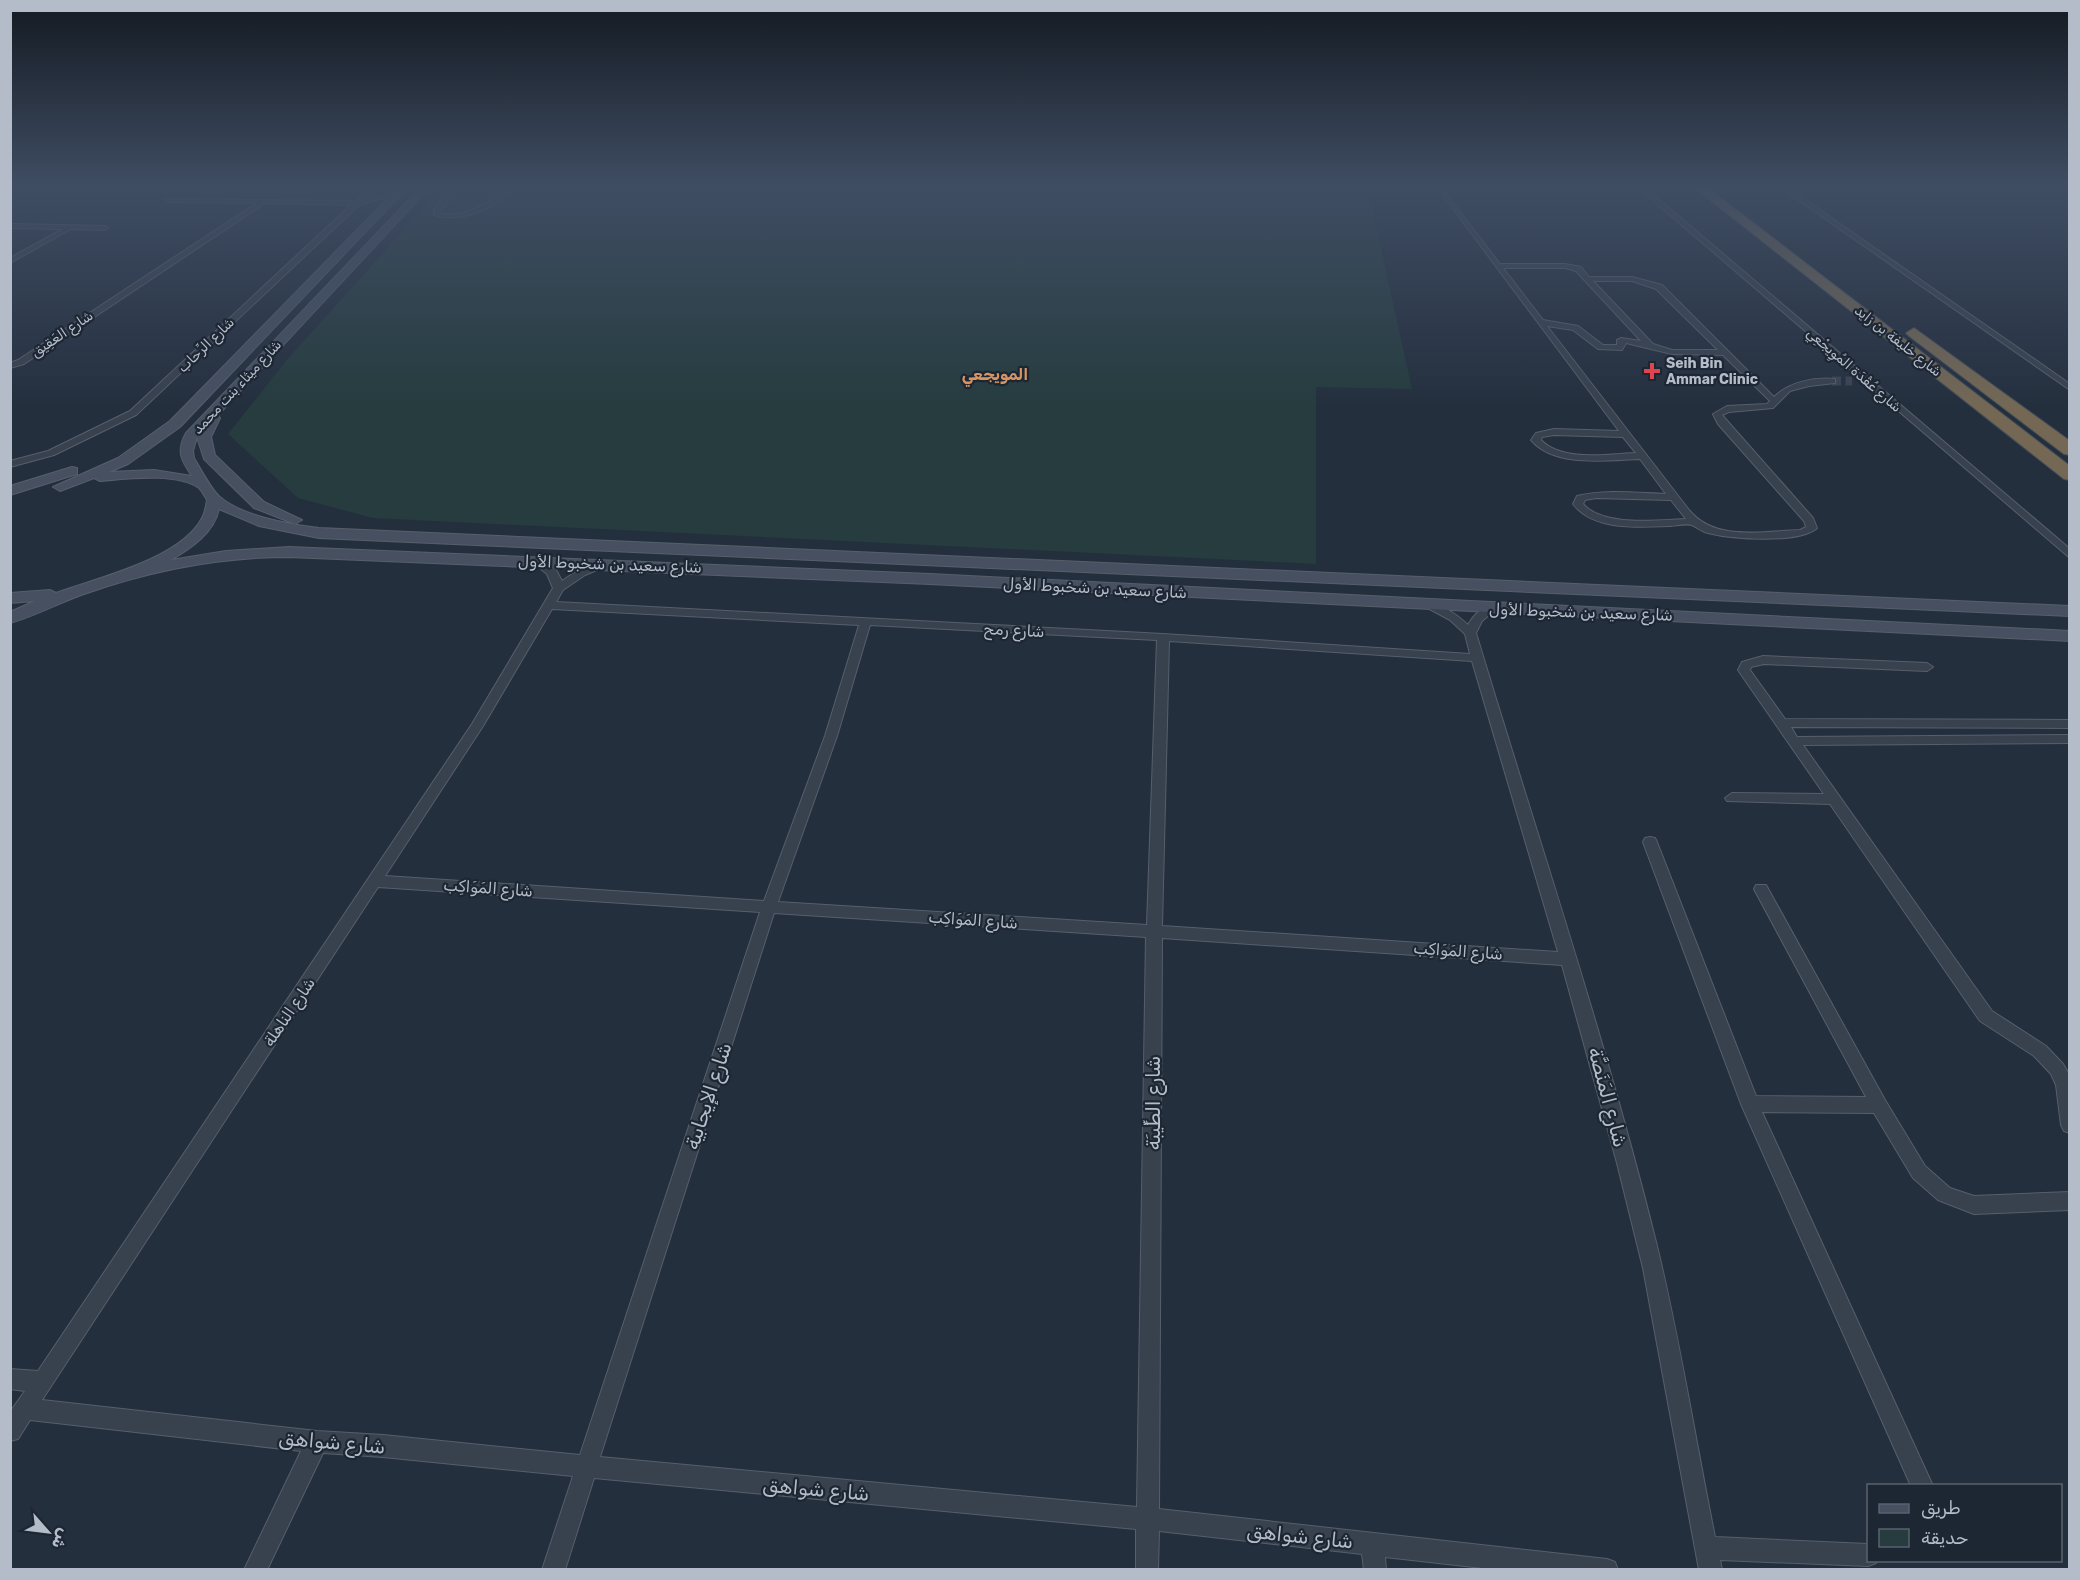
<svg xmlns="http://www.w3.org/2000/svg" width="2080" height="1580" viewBox="0 0 2080 1580" font-family="Rubik,'Noto Sans Arabic',sans-serif">
	<style>
		.green { fill: #263c3f }
		.lines { fill: none; stroke-linecap: round; stroke-linejoin: round }
		.street-tunnel { stroke: #3a4453; stroke-width: 9; stroke-dasharray: 9 4.5; stroke-linecap: butt }
		.street-casing { stroke: #565f6c; stroke-width: 2 }
		.secondary-casing { stroke: #565f6c; stroke-width: 2 }
		.highway-casing { stroke: #434c59; stroke-width: 2 }
		.street { fill: #38414e; fill-rule: evenodd }
		.secondary { fill: #465061; fill-rule: evenodd }
		.highway { fill: #746855; fill-rule: evenodd }
		.health-dot { fill: #e0444e; stroke: #1d2633; stroke-width: 2 }
		.labels { text-anchor: middle; dominant-baseline: central; stroke-width: 4.5; stroke-linejoin: round; paint-order: stroke }
		.far-street-label { font-size: 14px; fill: #b4bcc9; stroke: #1d2633 }
		.far-poi-label { font-size: 14px; font-weight: bold; fill: #b4bcc9; stroke: #1d2633; text-anchor: start }
		.far-quarter-label { font-size: 16px; font-weight: bold; fill: #d59563; stroke: #1d2633 }
		.street-label { font-size: 16px; fill: #b4bcc9; stroke: #1d2633 }
		.near-street-label { font-size: 20px; fill: #b4bcc9; stroke: #1d2633 }
	</style>
	<rect width="100%" height="100%" fill="#242f3e"/>
	<path class="green" d="M444,185H1367L1412,389L1316,387V564L373,518L298,498L228,434L285,362Z"/>
	<g class="lines">
		<path class="street-tunnel" d="M1832,381H1852"/>
		<g class="street-casing">
			<g id="street">
				<path d="M10,185H18L10,189Z"/>
				<path d="M373,185H379L363,201L397,191L400,193L359,205L136,415L54,455L10,467V461L48,451L130,411L351,205L265,203L24,364L10,368V363L18,360L257,203L166,202L164,199L355,201Z"/>
				<path d="M455,185H461L439,213C468,220 492,198 515,185H522C497,205 466,224 434,215V209Z"/>
				<path d="M1635,185H1642L2070,549V558Z"/>
				<path d="M1777,185H1784L2070,384V390Z"/>
				<path d="M1442,194H1446L1500,264H1565L1581,267L1589,277H1632L1662,285L1774,397C1789,382 1814,377 1835,379V383L1809,386L1790,391L1773,408L1729,412L1722,415L1813,518L1817,528C1800,544 1731,539 1708,533C1702,532 1697,527 1692,525C1686,523 1675,526 1669,526C1638,527 1594,531 1573,504L1577,496C1606,489 1637,493 1666,494L1640,459C1607,460 1555,468 1531,440L1536,433L1554,429L1619,431ZM1503,268H1565L1576,271L1641,341L1621,338L1617,340V345H1603L1578,326L1543,320ZM1593,281H1632L1656,289L1718,350H1672L1653,344ZM1547,326L1573,330L1598,349L1622,350L1626,343L1672,354L1723,355L1770,401L1767,404L1727,406L1713,414L1718,424L1804,521L1806,527L1800,530C1763,531 1715,542 1689,510ZM1554,435L1623,437L1636,453C1608,454 1562,462 1541,440L1542,437ZM1596,498L1671,500L1686,519C1657,520 1603,527 1583,504L1585,500Z"/>
				<path d="M10,224L105,226L108,228L105,230L71,229L10,263V258L63,229L10,228Z"/>
				<path d="M535,557L556,570L562,581C575,572 593,560 610,562L611,564L585,575L563,590L556,602L1163,634L1470,654L1465,634L1450,620L1424,606L1426,604C1441,602 1458,616 1468,625C1473,616 1483,605 1494,607L1496,609L1482,621L1476,633C1537,836 1605,1036 1656,1242C1680,1339 1695,1438 1715,1537L1868,1544V1560H1877L1876,1563L1868,1566L1720,1560L1722,1570H1699L1643,1268L1617,1163L1562,965L1162,938L1159,1509L1607,1559L1615,1562L1618,1570H1500L1385,1557L1386,1570H1364L1362,1554L1159,1531L1158,1570H1136V1529L594,1478L565,1570H542L573,1476L383,1457L323,1453L267,1570H244L301,1451L30,1420L18,1439L10,1441V1412L25,1391L10,1389V1369L38,1371L472,724L553,588L547,574L530,560ZM552,609L859,625L825,736L764,901L385,876L483,726ZM870,625L1157,640L1147,925L778,902L837,736ZM1169,641L1472,661L1558,952L1162,926ZM378,887L760,912L580,1455L383,1435L317,1431L42,1400ZM774,913L1146,937L1137,1507L600,1457Z"/>
				<path d="M1763,656L1927,663L1933,667L1927,671L1764,664L1751,667L1750,670L1785,719L2070,720V728L1791,727L1797,737L2070,735V743L1803,745L1992,1011L2046,1046L2063,1064L2070,1076V1133L2064,1131L2061,1125L2056,1085L2051,1074L2034,1056L1980,1021L1830,804L1727,801L1725,798L1732,793L1824,794L1738,670L1742,662Z"/>
				<path d="M1650,837L1655,838L1657,842L1756,1096L1866,1097L1754,889L1756,885H1766L1885,1100L1925,1166L1950,1188L1974,1196L2070,1192V1210L1974,1214L1938,1200L1913,1178L1874,1113L1762,1112L1933,1486H1911L1741,1104L1643,842L1645,838Z"/>
			</g>
		</g>
		<g class="secondary-casing">
			<g id="secondary">
				<path d="M401,185H410L180,427L128,464L109,472L154,470L192,476C181,460 176,451 186,433L423,185H432L218,415L220,418L211,437L215,455L264,502L302,520L295,524L254,508L204,459L197,437L193,451L194,458C200,468 212,491 220,497C241,516 292,525 319,528L2070,606V616L319,538L259,526L219,509C214,533 191,548 171,560L226,551L289,547L930,574L2070,631V641L930,584L289,557C220,557 153,570 87,593C62,601 36,616 10,623V612L35,601L10,603V593L50,590L56,593C97,578 181,559 202,518C205,513 206,506 207,500C205,497 202,491 199,488C177,472 125,479 100,481L94,478L60,491L53,487L118,458L170,421Z"/>
				<path d="M72,467L77,468V474L10,495V486Z"/>
			</g>
		</g>
		<g class="highway-casing">
			<g id="highway">
				<path d="M1691,185H1704L2070,466V480L2064,479Z"/>
				<path d="M1914,328L2070,441V455L2064,454L1909,336L1906,333Z"/>
			</g>
		</g>
		<use href="#street" class="street"/>
		<use href="#secondary" class="secondary"/>
		<use href="#highway" class="highway"/>
	</g>
	<linearGradient id="sky" x2="0" y2="1"><stop stop-color="#141a22"/><stop offset="0.46" stop-color="#3f4d63"/><stop offset="1" stop-color="#3f4d63" stop-opacity="0"/></linearGradient>
	<rect width="2080" height="406" fill="url(#sky)"/>
	<path class="health-dot" d="M1649 362h6v6h6v6h-6v6h-6v-6h-6v-6h6z"/>
	<g class="labels">
		<g class="far-street-label">
			<text transform="translate(62 334) rotate(-34)">شارع العَقِيق</text>
			<text transform="translate(1898 341) rotate(38)">شارع خليفة بن زايد</text>
			<text transform="translate(206 345) rotate(-44)">شارع الرِّحاب</text>
			<text transform="translate(1854 370) rotate(41)">شارع عُقْدَة المُوِيجْعِي</text>
			<text transform="translate(237 387) rotate(-47)">شارع ميثاء بنت محمد</text>
		</g>
		<g class="far-poi-label">
			<text x="1666" y="363">Seih Bin<tspan x="1666" dy="16">Ammar Clinic</tspan></text>
		</g>
		<g class="far-quarter-label">
			<text x="995" y="374">المويجعي</text>
		</g>
		<g class="street-label">
			<text transform="translate(610 564) rotate(2)">شارع سعيد بن شخبوط الأول</text>
			<text transform="translate(1095 588) rotate(3)">شارع سعيد بن شخبوط الأول</text>
			<text transform="translate(1581 612) rotate(2)">شارع سعيد بن شخبوط الأول</text>
			<text transform="translate(1014 630) rotate(3)">شارع رمح</text>
			<text transform="translate(488 888) rotate(4)">شارع المَوَاكِب</text>
			<text transform="translate(973 920) rotate(4)">شارع المَوَاكِب</text>
			<text transform="translate(1458 951) rotate(4)">شارع المَوَاكِب</text>
			<text transform="translate(289 1012) rotate(-56)">شارع الناهلة</text>
		</g>
		<g class="near-street-label">
			<text transform="translate(708 1096) rotate(-72)">شارع الإيجابية</text>
			<text transform="translate(1608 1097) rotate(75)">شارع المَنَصَّة</text>
			<text transform="translate(1153 1103) rotate(-90)">شارع الطِّيبَة</text>
			<text transform="translate(332 1442) rotate(5)">شارع شواهق</text>
			<text transform="translate(816 1489) rotate(5)">شارع شواهق</text>
			<text transform="translate(1300 1536) rotate(6)">شارع شواهق</text>
		</g>
	</g>
	<rect width="2080" height="1580" fill="none" stroke="#b4bcc9" stroke-width="24"/>
	<rect x="1867" y="1484" width="195" height="78" fill="#1d2633" stroke="#59626f" stroke-width="1.5"/>
	<rect x="1879" y="1504" width="30" height="9" fill="#465061" stroke="#59626f" stroke-width="1.5"/>
	<text x="1921" y="1514" font-size="18" fill="#b4bcc9">طريق</text>
	<rect x="1879" y="1529" width="30" height="18" fill="#263c3f" stroke="#59626f" stroke-width="1.5"/>
	<text x="1921" y="1544" font-size="18" fill="#b4bcc9">حديقة</text>
	<g transform="translate(48 1532) rotate(118)" stroke="#1d2633" stroke-width="4.5" paint-order="stroke">
	<path d="M0-4.5L10 22L0 15L-10 22Z" fill="#b4bcc9"/>
	<text y="-9" font-size="16" font-weight="bold" text-anchor="middle" fill="#b4bcc9">ش</text>
	</g>
</svg>
